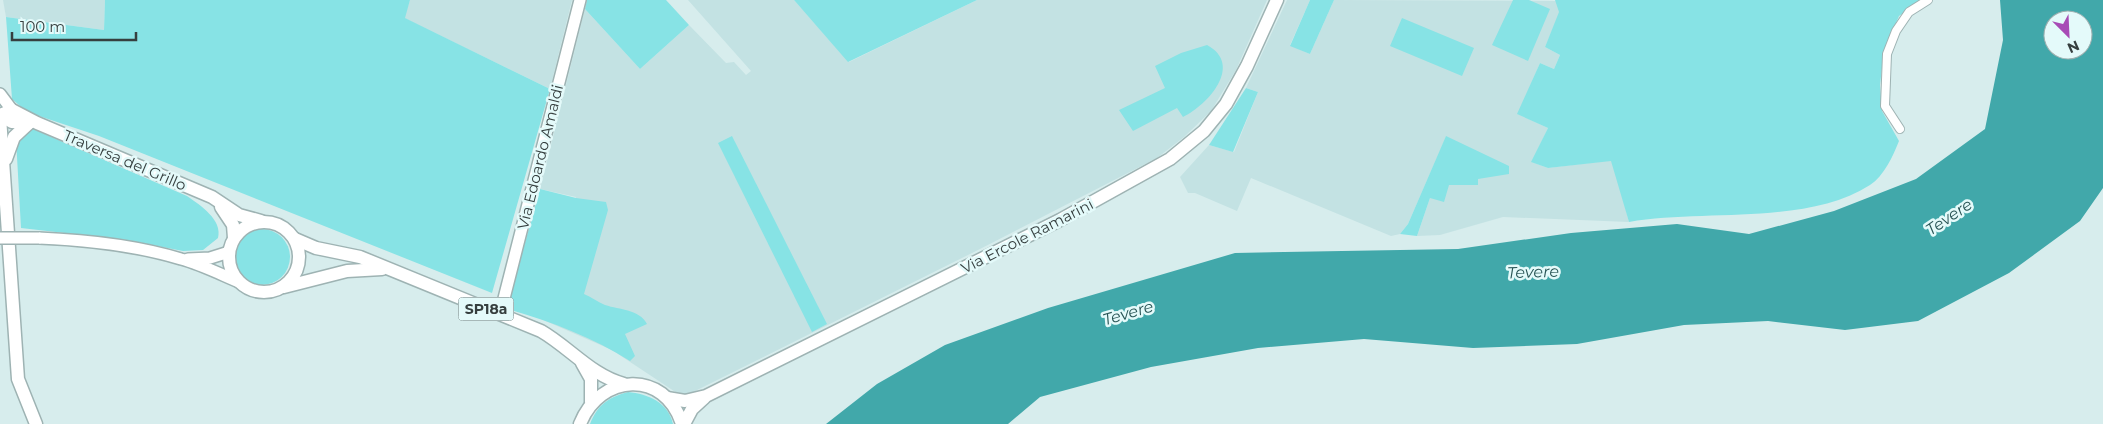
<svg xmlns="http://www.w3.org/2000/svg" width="2103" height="424" viewBox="0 0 2103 424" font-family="Montserrat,sans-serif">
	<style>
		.built { fill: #c3e2e3 }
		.green { fill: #87e3e5 }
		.water { fill: #41a8aa; fill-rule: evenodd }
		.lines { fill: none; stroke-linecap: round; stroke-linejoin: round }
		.street-casing { stroke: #9eb3b3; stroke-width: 10 }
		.secondary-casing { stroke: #9eb3b3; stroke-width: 14 }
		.primary-casing { stroke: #9eb3b3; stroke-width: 15 }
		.street { stroke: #fff; stroke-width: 8 }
		.secondary { stroke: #fff; stroke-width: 11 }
		.primary { stroke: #fff; stroke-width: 12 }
		.secondary-bridge-casing { stroke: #9eb3b3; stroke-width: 14; stroke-linecap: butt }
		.secondary-bridge { stroke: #fff; stroke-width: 11 }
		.labels { text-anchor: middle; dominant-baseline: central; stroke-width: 5; stroke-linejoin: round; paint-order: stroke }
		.shield { fill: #e4fafa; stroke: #6a7777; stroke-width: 1 }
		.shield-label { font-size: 14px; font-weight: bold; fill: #363f3f }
		.street-label { font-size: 15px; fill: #363f3f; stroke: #e4fafa }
		.water-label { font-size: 16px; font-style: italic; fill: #285455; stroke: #e4fafa }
	</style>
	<rect width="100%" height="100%" fill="#d7eded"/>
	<g class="built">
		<path d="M3,0H105L104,30L6,17Z"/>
		<path d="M410,0H572L550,89L404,18Z"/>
		<path d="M688,0H794L849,62L977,0H1267L1236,70L1211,111L1184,137L1157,158L980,249L683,397L612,350L541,319L576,197L540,189L585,9L640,69L689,25L726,63L734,62L746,75L751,71Z"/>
		<path d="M1287,0H1310L1290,45L1310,54L1334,0L1557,1L1560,12L1545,47L1560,55L1554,69L1540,63L1518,114L1548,128L1532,162L1548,168L1613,160L1629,222L1503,217L1440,235L1417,236L1430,198L1449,185L1478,184V179L1446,137L1408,224L1400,234L1391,236L1251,178L1237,211L1195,193H1188L1180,177L1209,145L1234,152L1258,92L1246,88Z"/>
	</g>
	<g class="green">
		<path d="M105,0H410L405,18L550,89L492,293L99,136L27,112L12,99L6,17L104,30Z"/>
		<path d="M587,0H666L689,25L640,69L585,9Z"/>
		<path d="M794,0H977L848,62Z"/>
		<path d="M1310,0H1334L1310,54L1290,46Z"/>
		<path d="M1513,0H1529L1550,9L1528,61L1492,45Z"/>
		<path d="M1555,0H1922L1899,16L1884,51L1880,85L1882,111L1899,141C1893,156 1884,176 1870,185C1806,226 1702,209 1629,222L1611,161L1548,168L1531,162L1548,128L1517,114L1540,63L1554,69L1560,55L1545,47L1559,12Z"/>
		<path d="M1402,18L1474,48L1462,76L1390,46Z"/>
		<path d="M1207,45C1244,65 1208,105 1183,117L1177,108L1133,131L1119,110L1165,88L1155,66L1181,53Z"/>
		<path d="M1246,88L1258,92L1233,152L1209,145Z"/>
		<path d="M33,129L187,196C200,205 223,220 218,238L203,250L183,251L126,240L21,228L16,139Z"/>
		<path d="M732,136L827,324L812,332L718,143Z"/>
		<path d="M1446,136L1509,166V174L1478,179V185H1449L1444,202L1430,198L1417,236L1400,234L1408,224Z"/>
		<path d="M540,189L576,198L606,202L608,210L584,294C591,297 598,302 605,305C620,310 639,309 647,324L625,334L635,356L630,361C594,338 552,322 511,310L508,304Z"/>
		<circle cx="262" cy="257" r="28"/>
		<path d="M628,392C648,394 668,402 673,424H590C597,405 609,397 628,392Z"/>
	</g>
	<path class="water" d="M2000,0H2103V188L2080,221L2009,273L1918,321L1845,330L1768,321L1684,325L1577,344L1473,348L1364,339L1258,348L1151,367L1040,397L1008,424H826L877,384L945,345L1048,308L1235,253L1458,249L1571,233L1677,224L1749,234L1834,211L1916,179L1985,129L2003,40ZM2053,20H2083V50H2053Z"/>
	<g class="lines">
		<g class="street-casing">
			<path id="street" d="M1900,129L1885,106L1887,54L1896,31L1909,12L1928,0"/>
		</g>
		<g class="secondary-casing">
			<g id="secondary">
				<path d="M0,94L12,110"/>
				<path d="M39,238C86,240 135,245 181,259C200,264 220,274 239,282"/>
				<path d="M188,259L210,258L229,252"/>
				<path d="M500,314L580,0"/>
			</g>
		</g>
		<g class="primary-casing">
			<g id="primary">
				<path d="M0,115L12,110L37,123L212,197L239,215L261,221"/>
				<path d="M0,115L12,122L29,123"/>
				<path d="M0,117L18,379L36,424"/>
				<path d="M6,159L14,137L29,123"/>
				<path d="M221,207L233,225L234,238"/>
				<circle cx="264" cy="257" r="35"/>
				<path d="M295,239L316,248L360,257L541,331C569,347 592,376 624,384"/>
				<path d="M284,287L347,271L382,269"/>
				<path d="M582,363L591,379V402"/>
				<path d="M667,398L685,401L706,396L1060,220L1170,159L1204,131L1226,104L1247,66L1277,0"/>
				<path d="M580,424C600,373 665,369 682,424"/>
				<path d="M684,424L692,409L704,398"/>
			</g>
		</g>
		<use href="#street" class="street"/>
		<use href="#secondary" class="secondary"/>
		<use href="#primary" class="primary"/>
		<g class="secondary-bridge-casing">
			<path id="secondary-bridge" d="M0,238H39"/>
		</g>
		<use href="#secondary-bridge" class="secondary-bridge"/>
	</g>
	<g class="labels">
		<rect class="shield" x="458.5" y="297.5" width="55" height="23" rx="4"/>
		<g class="shield-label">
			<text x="486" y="309">SP18a</text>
		</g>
		<g class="street-label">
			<text transform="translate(540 157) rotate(-76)">Via Edoardo Amaldi</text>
			<text transform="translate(125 160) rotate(23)">Traversa del Grillo</text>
			<text transform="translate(1027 236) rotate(-27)">Via Ercole Ramarini</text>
		</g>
		<g class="water-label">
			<text transform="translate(1949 217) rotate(-34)">Tevere</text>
			<text transform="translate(1533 272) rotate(-2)">Tevere</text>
			<text transform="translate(1128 313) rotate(-16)">Tevere</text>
		</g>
	</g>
	<g transform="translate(2068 35) rotate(156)"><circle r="24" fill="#e4fafa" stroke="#9eafaf"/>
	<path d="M0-4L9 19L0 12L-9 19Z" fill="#a74bb6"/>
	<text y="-8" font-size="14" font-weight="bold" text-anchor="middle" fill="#363f3f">N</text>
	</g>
	<path d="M12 32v8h124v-8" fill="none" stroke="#363f3f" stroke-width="2.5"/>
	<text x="20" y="32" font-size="15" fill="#363f3f" stroke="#e4fafa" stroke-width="4" paint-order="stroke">100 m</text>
</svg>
